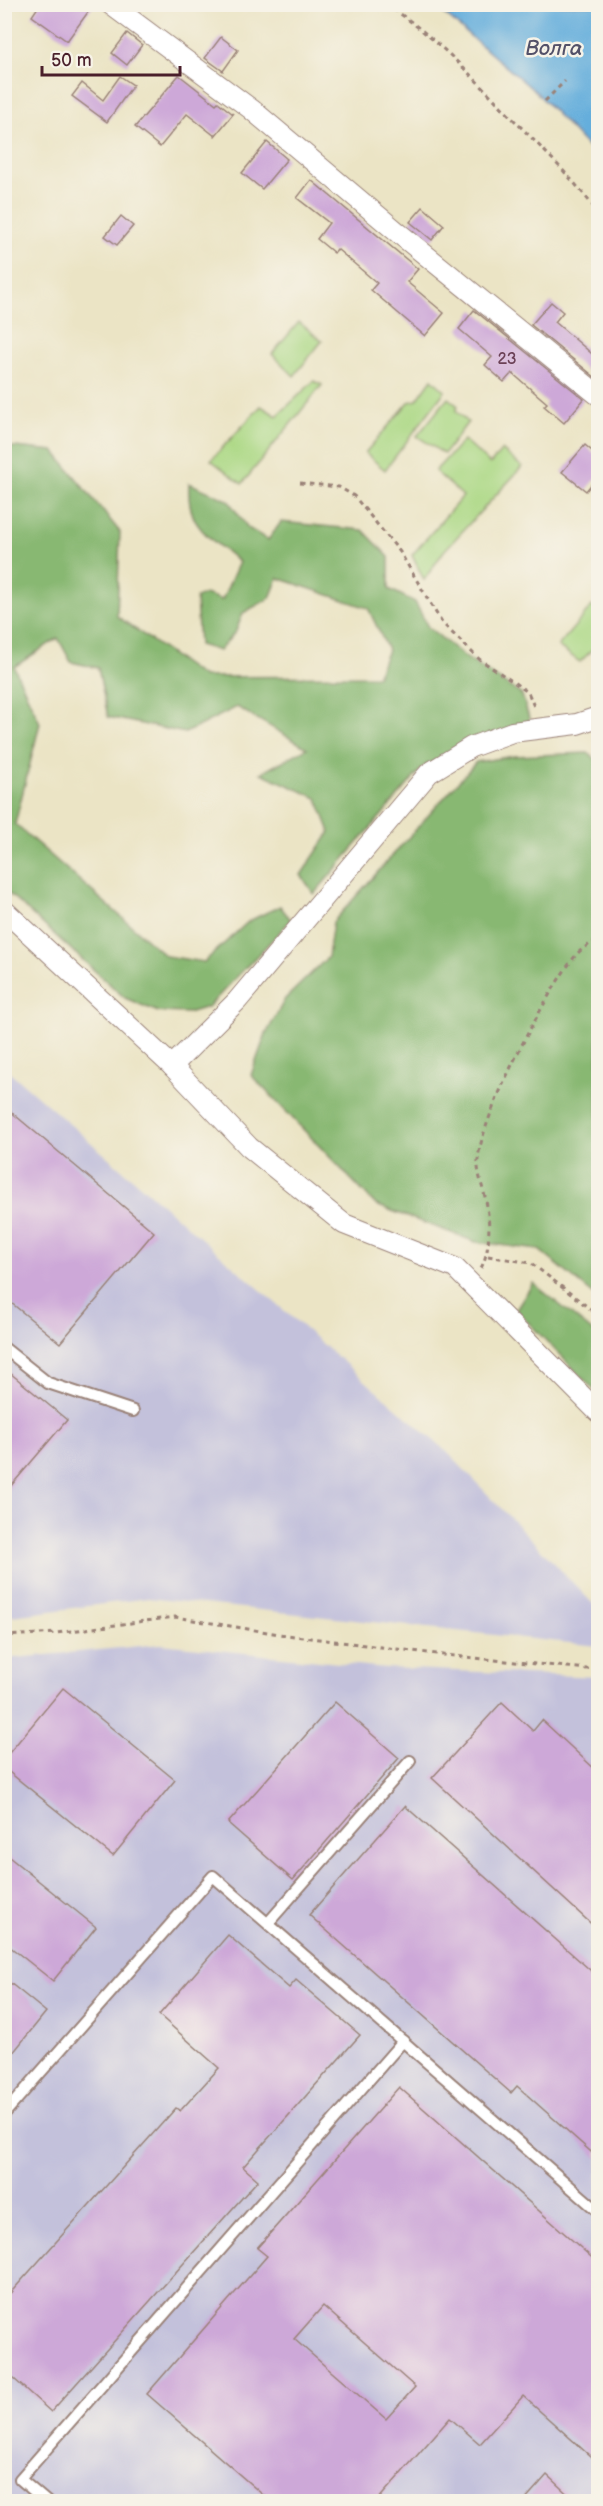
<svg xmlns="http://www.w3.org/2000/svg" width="603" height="2506" viewBox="0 0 603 2506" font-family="'Balsamiq Sans',sans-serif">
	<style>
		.industrial { fill: #c3c1db }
		.green { fill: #abd884; stroke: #7a7c58; stroke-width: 1.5 }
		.forest { fill: #88b872; stroke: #696c4e; stroke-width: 1.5 }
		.water { fill: #65aedc; stroke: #586684; stroke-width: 1.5 }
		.building { fill: #cda8d8; fill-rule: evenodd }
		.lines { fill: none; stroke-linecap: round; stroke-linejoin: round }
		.service-casing { stroke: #9a8278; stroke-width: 14 }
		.minor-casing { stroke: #9a8278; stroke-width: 22 }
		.path { stroke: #9a8278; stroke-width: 3; stroke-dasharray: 4.5 4.5; stroke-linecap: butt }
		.service { stroke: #fff; stroke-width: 10 }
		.minor { stroke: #fff; stroke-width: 20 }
		.labels { text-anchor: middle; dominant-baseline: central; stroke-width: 5; stroke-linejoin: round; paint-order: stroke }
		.number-label { font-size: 16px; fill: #6b4156 }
		.water-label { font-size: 21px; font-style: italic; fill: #535169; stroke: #f7f3e8 }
	</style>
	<rect width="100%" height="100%" fill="#f7f3e8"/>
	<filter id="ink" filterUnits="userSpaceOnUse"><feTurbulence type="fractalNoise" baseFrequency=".0167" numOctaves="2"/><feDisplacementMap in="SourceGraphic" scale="12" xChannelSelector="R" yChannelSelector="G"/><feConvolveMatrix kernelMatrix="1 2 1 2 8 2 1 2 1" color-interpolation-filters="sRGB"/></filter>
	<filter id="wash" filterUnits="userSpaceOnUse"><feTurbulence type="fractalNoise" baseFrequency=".008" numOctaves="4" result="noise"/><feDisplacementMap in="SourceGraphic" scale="24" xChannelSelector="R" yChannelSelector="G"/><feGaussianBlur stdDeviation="1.35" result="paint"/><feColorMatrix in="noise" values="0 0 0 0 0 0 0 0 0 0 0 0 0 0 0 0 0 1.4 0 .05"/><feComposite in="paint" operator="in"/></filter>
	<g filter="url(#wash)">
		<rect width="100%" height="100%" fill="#ebe4c5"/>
		<g class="industrial">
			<path d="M4,1067L447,1452L598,1609V1646L148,1598L5,1617Z"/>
			<path d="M161,1644L385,1668L598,1677V2501L5,2502V1659Z"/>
		</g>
		<g class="green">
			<path d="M299,322L322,341L294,376L272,354Z"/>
			<path d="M432,379L445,391L385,470L365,453L409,402L417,400Z"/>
			<path d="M314,381L322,385L242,484L211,460L261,406L277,416Z"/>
			<path d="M448,398L458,406L456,411L468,422L444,454L417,436Z"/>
			<path d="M464,440L490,464L502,450L522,467L444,551L424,580L412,555L463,496L435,471Z"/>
			<path d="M592,606L598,611V644L580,662L558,646Z"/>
		</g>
		<g class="forest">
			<path d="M5,446L54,451L120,532L117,616L203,677L377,676L388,650L368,608L278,578L270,598L243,613L236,631L219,651L199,645L196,598L205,594L222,600L239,562C208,535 186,528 189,483L228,500L248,528L268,540L281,522L363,530L389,557V589L415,602L428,627L465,657L522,695L531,725L424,766L314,894L301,875L330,832L317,798L261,773L307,748L237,707L185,733L108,717L98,668L71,662L58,638L14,667L40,723L15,824L166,956L204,962L249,921L280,906L291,920L208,1007L188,1013L158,1012L125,998L5,890Z"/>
			<path d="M588,753L598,761V1298L539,1250L476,1242L376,1205L251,1075L265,1036L285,999L328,957L333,922L476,762L514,756Z"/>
			<path d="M533,1283L598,1336V1394L516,1310Z"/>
		</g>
		<path class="water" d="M434,5H598V158L537,93Z"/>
		<g id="blocks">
			<g class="building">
				<path d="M40,4H94L67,41L32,16Z"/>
				<path d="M127,33L142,45L127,65L112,53Z"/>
				<path d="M221,37L238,50L223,71L205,58Z"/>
				<path d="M179,75L216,104L218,102L233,114L215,136L187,114L160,147L135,127Z"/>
				<path d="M120,76L133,85L107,122L72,96L82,83L103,100Z"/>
				<path d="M267,142L287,159L262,189L242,173Z"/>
				<path d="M311,180L418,269L407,282L444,313L425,336L371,290L377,283L337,249L334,253L317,239L329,223L297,198Z"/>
				<path d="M423,207L444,225L432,240L410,222Z"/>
				<path d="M121,216L133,226L117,245L105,236Z"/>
				<path d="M551,302L563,312L555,322L598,359V374L596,378L531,325Z"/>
				<path d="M474,310L584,399L564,423L544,406L547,403L512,373L504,382L485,365L492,357L459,329Z"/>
				<path d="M585,445L598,456V476L586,491L562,472Z"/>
				<path d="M4,1106L154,1232L60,1343L4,1297Z"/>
				<path d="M4,1368L67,1420L4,1494Z"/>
				<path d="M63,1688L175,1780L113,1856L4,1768V1759Z"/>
				<path d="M335,1702L399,1758L293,1880L228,1823Z"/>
				<path d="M502,1702L533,1731L542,1720L598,1772V1930L432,1778Z"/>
				<path d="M405,1806L598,1977V2158L517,2086L511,2093L309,1915Z"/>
				<path d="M4,1853L96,1927L53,1981L4,1942Z"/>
				<path d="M228,1935L289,1988L296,1980L360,2035L243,2167L258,2180L51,2412L4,2370V2300L176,2108L180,2111L219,2068L159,2015Z"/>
				<path d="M4,1978L46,2012L4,2064Z"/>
				<path d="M399,2087L598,2263V2463L523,2396L480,2444L450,2418L376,2502H271L147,2394L267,2256L257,2248ZM323,2306L415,2387L386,2419L294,2339Z"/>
				<path d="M547,2475L576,2502H523Z"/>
			</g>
		</g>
	</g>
	<g filter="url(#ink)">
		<use href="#blocks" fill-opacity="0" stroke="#9a8278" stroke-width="1.5"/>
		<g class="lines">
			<g class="service-casing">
				<g id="service">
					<path d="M4,1348L48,1383L133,1411"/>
					<path d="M268,1923L410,1761"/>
					<path d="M4,2114L213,1876L598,2211"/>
					<path d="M47,2502L20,2479L403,2041"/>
				</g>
			</g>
			<g class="minor-casing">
				<g id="minor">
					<path d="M110,4L251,109L396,231L598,395"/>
					<path d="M4,910L172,1066L249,1147L344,1224L455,1268L598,1412"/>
					<path d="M172,1066L237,1001L429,773L471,747L512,732L577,724L598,717"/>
				</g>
			</g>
			<g class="path">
				<path d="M386,4C435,36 475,79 515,121C544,151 574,179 598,213"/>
				<path d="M545,101L565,81"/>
				<path d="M300,483L339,487L354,496L400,552L442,623L479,659L528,692L535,709"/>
				<path d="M488,1256L531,1263L598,1315"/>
				<path d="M481,1268C491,1249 490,1221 486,1201C483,1187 477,1174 478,1160C481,1116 547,990 576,955C582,948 591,944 598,939"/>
				<path d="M4,1636L56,1633L175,1617L279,1634L444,1655L598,1670"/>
			</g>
			<use href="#service" class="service"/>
			<use href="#minor" class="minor"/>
		</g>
	</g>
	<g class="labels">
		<g class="number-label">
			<text x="507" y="359">23</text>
		</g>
		<g class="water-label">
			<text x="554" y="48">Волга</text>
		</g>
	</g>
	<rect width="603" height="2506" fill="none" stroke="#f7f3e8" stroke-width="24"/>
	<path d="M42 66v9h138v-9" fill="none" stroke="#4a1f2b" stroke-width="3"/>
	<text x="51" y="66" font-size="18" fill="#4a1f2b" stroke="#f7f3e8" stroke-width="4.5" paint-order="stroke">50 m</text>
</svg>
